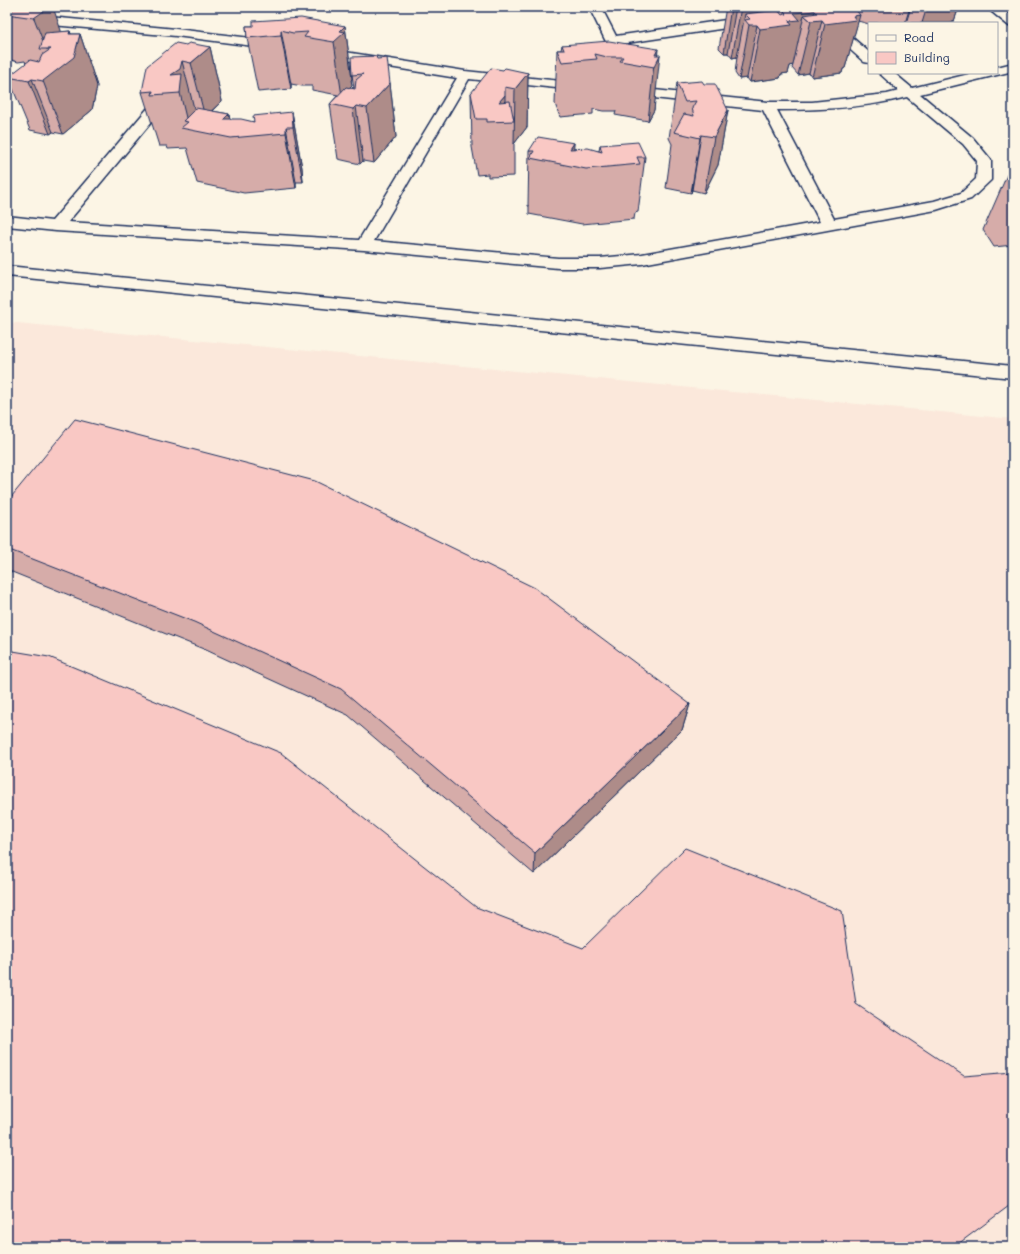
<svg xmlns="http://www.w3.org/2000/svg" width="1020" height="1254" viewBox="0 0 1020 1254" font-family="Mali,sans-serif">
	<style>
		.built { fill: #fbe8db }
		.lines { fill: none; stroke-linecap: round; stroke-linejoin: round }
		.minor-casing { stroke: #1b2f5e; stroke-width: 3 }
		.secondary-casing { stroke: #1b2f5e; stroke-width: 3 }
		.minor { fill: #fcf5e5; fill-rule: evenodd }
		.secondary { fill: #fcf5e5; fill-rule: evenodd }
		.wall { fill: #d6aca9; stroke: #1b2f5e }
		.shaded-wall { fill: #ae8c89; stroke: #1b2f5e; fill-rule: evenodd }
		.building { fill: #f9c8c4; stroke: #1b2f5e }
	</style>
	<rect width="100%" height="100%" fill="#fcf5e5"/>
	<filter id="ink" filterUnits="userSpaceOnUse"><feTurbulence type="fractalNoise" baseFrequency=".025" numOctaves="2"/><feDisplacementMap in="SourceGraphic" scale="8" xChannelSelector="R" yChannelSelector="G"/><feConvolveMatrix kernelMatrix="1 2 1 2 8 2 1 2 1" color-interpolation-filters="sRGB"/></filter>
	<g filter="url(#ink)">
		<path class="built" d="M7,322L1013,419V1247H7Z"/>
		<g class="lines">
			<g class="minor-casing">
				<g id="minor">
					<path d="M589,7H601L616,36L753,16L757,17L759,20L757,23L753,24L620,44L626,54L624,57H614L612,54Z"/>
					<path d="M986,7H1000L1013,17V27L1009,26Z"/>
					<path d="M7,13L176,29L276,41L281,42L282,45L281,48L276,49L176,36L7,21Z"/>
					<path d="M830,21L834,22L869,52V63L864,62L826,28L824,25L826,22Z"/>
					<path d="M320,48L465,71L590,84L592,87L590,90L585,91L469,79L374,241L558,258H600L642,254L820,222L763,110L626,95L621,94L619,91L621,88L626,87L768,102H812L887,94L899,91L879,73H894L912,88L973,73H997V67L1013,63V71L920,94L973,138L991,160V180L971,199L936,210L642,264L600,268H558L364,250L56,231L7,226V216L52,221L164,89L169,88L174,89L176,92L174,95L68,222L359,240L457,78L315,55L313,52L315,49ZM907,97L963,144L977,161L976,179L961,193L934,201L834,219L777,110C820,110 865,108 907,97Z"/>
				</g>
			</g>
			<g class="secondary-casing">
				<path id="secondary" d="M7,266L1013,366V378L7,276Z"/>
			</g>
			<use href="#minor" class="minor"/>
			<use href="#secondary" class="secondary"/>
		</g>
		<g class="wall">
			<path d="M7,7H52L61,32L70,31L71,34H80L97,86L92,110L63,134L53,132L50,134L30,130L8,77L26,64L25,61L18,62L8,59L7,62Z"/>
			<path d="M726,7H847L850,10V7H959L954,21H952L951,23H869V24L858,21L845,68L843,69L842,73L812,77L809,73L798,75L792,68L793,65L790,66L788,73L781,74L780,78L750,82L747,78L739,79L735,73L737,57L732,58L728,53H724L719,48Z"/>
			<path d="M246,26H345L352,79L351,80L352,85L350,87L354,88L352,75L377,59L390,83L396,137L374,163L363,161L360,164L338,159L330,104L338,95L312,90V86H302L291,84V89L258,92L247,38Z"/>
			<path d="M186,45L210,47L222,101L212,111L229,114L230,119L254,122L292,112L302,168L303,182H296V188L244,193L197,183L187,148L168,149L167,146H159L142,92Z"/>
			<path d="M562,45L658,55L654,110L648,121L615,115L616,111H603L593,109V114L560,117L555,104L557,50H561Z"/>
			<path d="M503,70L528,73L527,127L514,144V176L488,177V174L477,175L472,147L471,93Z"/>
			<path d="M677,83L704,84L728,110L718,165L704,193L692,190L691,193L666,188L672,144L669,138Z"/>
			<path d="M574,143L573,149L599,151L600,145L645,157L638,212L635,213L634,219L582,224L529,214V206H528L529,151Z"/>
			<path d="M1010,168H1013V245L994,247L983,230Z"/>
			<path d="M7,502L690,704L682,730L534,874L348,715L206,650L7,570Z"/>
		</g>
		<g class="shaded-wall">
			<path d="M45,7H53L69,54L51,49H46L34,18Z"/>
			<path d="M731,7H736L728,53H724Z"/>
			<path d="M741,7H774L770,27L789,21L794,13L807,7H838L853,16L860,15L845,68L843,69L842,73L812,77L825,24L822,20L809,73L798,75L811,21L804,15L793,65L790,66L788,73L781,74L780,78L750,82L760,29L757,25L747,78L739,79L749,25L750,19L745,14L737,57L732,58ZM815,11L817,13L812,21Z"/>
			<path d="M910,7H911L906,23H905Z"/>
			<path d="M927,7H959L954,21H952L951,23H922Z"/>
			<path d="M345,26L352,79L351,80L352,85L342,96L334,42L340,31Z"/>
			<path d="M281,30L291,84V89L281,35Z"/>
			<path d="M70,31L76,49L80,34L97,86L92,110L63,134L43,81L69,34Z"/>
			<path d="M210,47L222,101L205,117L191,63Z"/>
			<path d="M658,49L657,61L660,55L654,110L648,121L655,55Z"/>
			<path d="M182,61L196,116L187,122L180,93L171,75Z"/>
			<path d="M528,73L527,127L514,144L515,89Z"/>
			<path d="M32,79L53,132L50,134L29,81Z"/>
			<path d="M390,83L396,137L374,163L367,108Z"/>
			<path d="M505,95V121L499,102Z"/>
			<path d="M356,106L363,161L360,164L353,109Z"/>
			<path d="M728,110L718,165L704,193L714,137Z"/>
			<path d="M292,112L302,168L303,182L293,127Z"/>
			<path d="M229,114L234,138L224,119Z"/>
			<path d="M286,127L296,182V188L286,133Z"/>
			<path d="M701,135L692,190L691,193L700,138Z"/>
			<path d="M574,143L573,166L570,149Z"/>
			<path d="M690,704L682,730L534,874L535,853Z"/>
		</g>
		<g class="building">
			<path d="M7,7H45L44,8H48L34,18L7,14L13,9H7Z"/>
			<path d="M780,7H811L812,9L825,7H847L850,10L855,9L860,15L853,16L856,20L825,24L822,20L811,21L804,15L817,13L815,11L794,13L800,20L789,21L792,25L760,29L757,25H749L745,20L750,19L745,14L778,10L782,15L787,14Z"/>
			<path d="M301,18L345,26L340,31L345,32L334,42L304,37L308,32L293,33L281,30V35L247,38L246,26H253V21Z"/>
			<path d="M70,31L69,34H80L74,57L43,81L32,79L29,81L8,77L30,60L39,62L42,55L51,49H40L45,33Z"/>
			<path d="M609,41L658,49L655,55H660L654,67L620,61L623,57H607L595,54L597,59L562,62L557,50H564L562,45Z"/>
			<path d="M176,43L186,45L189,43L210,47L191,63L182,61L180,69L171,75L182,74L180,93L152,95L153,91L142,92L147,66Z"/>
			<path d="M376,56L377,59L387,58L390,83L367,108L356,106L353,109L330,104L346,87L355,89L356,80L363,74L352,75L351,57Z"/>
			<path d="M491,68L503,70L505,68L528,73L515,89L505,87V95L499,102L510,101L514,121L487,122V119H476L471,93Z"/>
			<path d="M702,81L704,84H715L728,110L714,137L701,135L700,138L674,132L684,114L694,116L692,108L696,101L685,102L677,83Z"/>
			<path d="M196,108L229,114L224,119H241L254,122L253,116L292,112L293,127H286V133L231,138L181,128L188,122L183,121Z"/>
			<path d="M538,137L574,143L570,149L588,148L602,152L600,145L638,142L645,157H637L640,164L586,169L530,158L534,151H529Z"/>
			<path d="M1010,168H1013V172Z"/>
			<path d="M1013,174V182L1007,175Z"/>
			<path d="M75,419L315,481L535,588L690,704L535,853L341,689L194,622L7,549V502Z"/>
			<path d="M7,650L49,657L281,753L476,907L583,948L685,848L842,911L856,1004L964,1076L1013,1072V1203L954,1247H7Z"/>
		</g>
	</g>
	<rect width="1020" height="1254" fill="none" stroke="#fcf5e5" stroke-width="24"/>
	<rect x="12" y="12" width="996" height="1230" fill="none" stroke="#1b2f5e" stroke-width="1.5" filter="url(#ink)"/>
	<rect x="868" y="22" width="130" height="52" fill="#fcf5e5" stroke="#a2a6af"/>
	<rect x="876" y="35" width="20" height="6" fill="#fcf5e5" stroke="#a2a6af"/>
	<text x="904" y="42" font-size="12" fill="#1b2f5e">Road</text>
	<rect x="876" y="52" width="20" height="12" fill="#f9c8c4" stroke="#a2a6af"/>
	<text x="904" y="62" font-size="12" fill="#1b2f5e">Building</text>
</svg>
